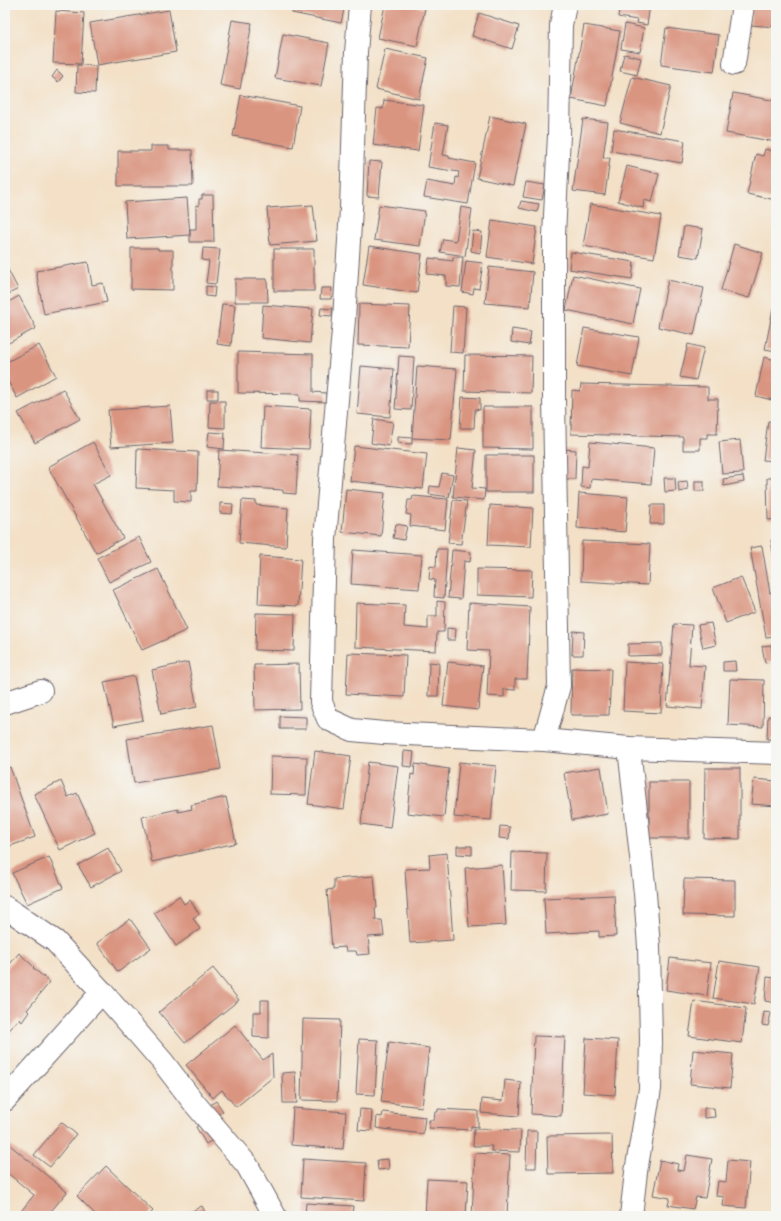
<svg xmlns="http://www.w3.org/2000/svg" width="781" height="1221" viewBox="0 0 781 1221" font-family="'IM FELL French Canon',serif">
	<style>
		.building { fill: #da9581 }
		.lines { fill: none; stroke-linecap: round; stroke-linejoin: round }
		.minor-casing { stroke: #6b646c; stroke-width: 24 }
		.minor { stroke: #fff; stroke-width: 22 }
	</style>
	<rect width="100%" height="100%" fill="#f6f6f2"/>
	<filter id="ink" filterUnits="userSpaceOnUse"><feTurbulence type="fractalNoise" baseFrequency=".025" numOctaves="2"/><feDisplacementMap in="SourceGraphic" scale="8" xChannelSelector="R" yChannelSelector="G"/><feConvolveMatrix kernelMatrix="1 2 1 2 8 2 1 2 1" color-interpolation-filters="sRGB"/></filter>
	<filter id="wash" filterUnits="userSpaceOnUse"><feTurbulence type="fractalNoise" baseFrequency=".012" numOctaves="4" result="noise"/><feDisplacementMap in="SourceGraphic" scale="16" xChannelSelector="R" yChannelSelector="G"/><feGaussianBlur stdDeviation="0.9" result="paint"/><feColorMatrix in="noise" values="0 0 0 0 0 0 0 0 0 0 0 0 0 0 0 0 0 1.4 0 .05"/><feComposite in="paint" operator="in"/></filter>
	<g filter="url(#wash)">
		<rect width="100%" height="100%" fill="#f3e0c6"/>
		<g id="blocks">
			<g class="building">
				<path d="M293,5H345L341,23L292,13Z"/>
				<path d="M385,5H410L425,8L417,46L378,38Z"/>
				<path d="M620,5H650L647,25L637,23L638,20L618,17Z"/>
				<path d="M752,5H776V27L750,25Z"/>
				<path d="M169,10L176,52L97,65L90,23Z"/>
				<path d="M56,11L84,13L81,64L53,63Z"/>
				<path d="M479,13L519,26L512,49L472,36Z"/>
				<path d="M232,20L252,23L240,89L220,85Z"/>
				<path d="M625,24L644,28L640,52L621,49Z"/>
				<path d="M584,25L620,31L607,106L571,99Z"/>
				<path d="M666,28L719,35L714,72L661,65Z"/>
				<path d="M283,34L329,43L321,86L275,78Z"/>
				<path d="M385,49L428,58L419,99L376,89Z"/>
				<path d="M624,54L641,58L637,75L620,71Z"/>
				<path d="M77,65L96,66L95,93L76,92Z"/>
				<path d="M57,70L63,76L58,82L52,77Z"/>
				<path d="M632,77L671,86L660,133L620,123Z"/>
				<path d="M733,93L776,101V118L774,128L776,129V142L726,133Z"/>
				<path d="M241,95L300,106L293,147L233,136Z"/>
				<path d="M384,100L424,105L418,151L373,145L377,108L383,109Z"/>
				<path d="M490,116L526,124L513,186L477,178Z"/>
				<path d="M583,119L608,122L603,158H610L605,195L573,191Z"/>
				<path d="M435,123L448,125L443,155L449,156V158L475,163L468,204L424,197L427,181L455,186L456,177L458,178L459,172L428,167Z"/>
				<path d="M614,129L685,141L682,163L611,151Z"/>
				<path d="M151,146H169V150H192L193,186H118V151H151Z"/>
				<path d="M765,149L776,152V200L747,194L756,154L763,156Z"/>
				<path d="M369,161L382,162L379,197L367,196Z"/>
				<path d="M627,166L659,174L652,202L644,200L643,208L618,201Z"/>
				<path d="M526,182L545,185L542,200L523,197Z"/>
				<path d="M202,195H213L214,242H190V229H196V205L199,206V199H202Z"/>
				<path d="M187,198L190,235L127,239L125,202Z"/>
				<path d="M521,201L539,204L537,212L519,208Z"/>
				<path d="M590,204L661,216L654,258L583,246Z"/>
				<path d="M313,205L317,241L270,245L267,208Z"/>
				<path d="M379,205L425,211L420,246L374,240Z"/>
				<path d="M461,207L472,209L465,256L440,252L443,239L456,241Z"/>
				<path d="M492,220L537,227L532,264L487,257Z"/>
				<path d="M684,226L703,229L698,258L679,255Z"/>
				<path d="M473,231L482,232L480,253L471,251Z"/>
				<path d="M734,244L763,253L749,298L721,290Z"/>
				<path d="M369,246L422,254L417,293L363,285Z"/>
				<path d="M131,248H158V250H173V290L131,289Z"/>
				<path d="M203,248L220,249L216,284L206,283L209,261L202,260Z"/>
				<rect x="274" y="249" width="40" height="42"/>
				<path d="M571,252L634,262L632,279L569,269Z"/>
				<path d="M453,257H463L460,287L446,286V276L427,274L429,258L453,261Z"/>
				<path d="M466,261L483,263L479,289L474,288L473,294L462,292Z"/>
				<path d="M88,262L92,285L103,283L107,302L44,314L36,271Z"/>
				<path d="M5,264L18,289L5,296Z"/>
				<path d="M489,267L533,272L530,307L485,303Z"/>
				<path d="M573,275L640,289L633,324L566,310Z"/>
				<path d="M235,279H267L268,302H235Z"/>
				<path d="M668,280L704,288L694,335L658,327Z"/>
				<path d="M206,286L215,287L214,297L206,296Z"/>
				<path d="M321,288H332L331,299H320Z"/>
				<path d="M19,296L36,328L5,345V304Z"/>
				<path d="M222,304L235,305L231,346L217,344Z"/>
				<path d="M359,304L410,306L408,347L358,345Z"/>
				<path d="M263,305L313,309L310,343L261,338Z"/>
				<path d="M453,306L466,307L463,353L450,352Z"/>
				<path d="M321,308L333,309L332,316L320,315Z"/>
				<path d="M773,309H776V351L765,349Z"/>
				<path d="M584,328L639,337L632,376L577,366Z"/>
				<path d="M512,329L531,332L529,345L511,342Z"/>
				<path d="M688,344L704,348L696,380L680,377Z"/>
				<path d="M39,345L56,376L17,398L5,376V363Z"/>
				<path d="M238,352L313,354V392L326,393V402L300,401V394L238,393Z"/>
				<path d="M465,355L532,356L531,393L464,391Z"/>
				<path d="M399,356L414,357L411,410L395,409Z"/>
				<path d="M764,357L776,360V401L756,396Z"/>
				<path d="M361,366L394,369L390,417L357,414Z"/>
				<path d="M417,366L457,369L451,440L412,438Z"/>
				<path d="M581,384L708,387V399H718L717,434H707V438H700V450H683V437L571,434L572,390L580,391Z"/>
				<path d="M63,389L80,419L35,443L18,413Z"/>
				<rect x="207" y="390" width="11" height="9"/>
				<path d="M462,397L480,398V410L475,409L474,428H460Z"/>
				<path d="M210,401H225V428L209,427Z"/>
				<path d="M170,406L173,443L111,447L108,410Z"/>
				<path d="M263,406L311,409L309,449L261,447Z"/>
				<path d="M483,407H533V449L483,448Z"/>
				<path d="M374,419L393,422L389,446L371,443Z"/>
				<path d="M768,421L776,422V461L763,460Z"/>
				<path d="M209,432L225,433L224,449L207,447Z"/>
				<path d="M398,437L412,438V444L398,443Z"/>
				<path d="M740,440L743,473L722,474L719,442Z"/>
				<path d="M93,442L111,475L93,484L123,538L96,553L48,467Z"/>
				<path d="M590,442L654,448L651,484L591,479L590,488L581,487L582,466L588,467Z"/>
				<path d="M354,446L427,454L423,489L350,481Z"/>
				<path d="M458,448L476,450L472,488L485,489L484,500L453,497Z"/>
				<path d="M137,449L198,452L197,491H191V502L174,501V490L136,488Z"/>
				<path d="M562,449L576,450L575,479H561Z"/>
				<path d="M219,450L298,455L296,494L283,493V490L217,486Z"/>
				<rect x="486" y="455" width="48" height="37"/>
				<path d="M442,473L453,475L449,497L429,494L430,486L439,487Z"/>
				<path d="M743,476L744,482L724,486L723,479Z"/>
				<path d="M664,478H675L676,491L665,492Z"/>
				<path d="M767,478H776V519L768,520Z"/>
				<path d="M687,481L688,490L679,492L678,482Z"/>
				<rect x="695" y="481" width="9" height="10"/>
				<path d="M346,489L385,493L381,536L342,532Z"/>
				<path d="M579,493L628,497L625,532L577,528Z"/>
				<path d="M413,496L448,499L445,530L410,526L411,515L406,514L408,500H412Z"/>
				<path d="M242,500L256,501V505L288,508L286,547L239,543Z"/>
				<path d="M453,500L467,501L461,544L448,543Z"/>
				<path d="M220,503L233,504L232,514L220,513Z"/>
				<path d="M490,505L533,508L531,547L488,545Z"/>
				<path d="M651,505H664V524H650Z"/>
				<path d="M396,524L407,526L404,540L393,538Z"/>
				<path d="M139,537L151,562L109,582L97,558Z"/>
				<path d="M776,539V564H775L771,540Z"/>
				<path d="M582,541L650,544L648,585L581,581Z"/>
				<path d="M762,546L770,593L776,591V636L766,637L750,548Z"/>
				<path d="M437,549H447L444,598L434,597L435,580L429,579L430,566L436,567Z"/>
				<path d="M353,550L422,555L419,589L351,584Z"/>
				<path d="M452,550L471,552L470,562L464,561L461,599L448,598Z"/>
				<path d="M260,556L301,559L298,606L258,604Z"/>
				<path d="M158,569L187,630L142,650L113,590Z"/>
				<path d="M477,569L532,570L531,597L477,595Z"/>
				<path d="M741,577L755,612L726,623L713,588Z"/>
				<path d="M437,601L445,602L444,632H437L436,651L355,647L356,603L405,605L404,627L428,629V616H437Z"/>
				<path d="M469,603L530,607L527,679H515V690L504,689V697L487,696L489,651L467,650Z"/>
				<path d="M256,613L295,614L294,651L255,650Z"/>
				<path d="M711,623L716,645L703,648L698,625Z"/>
				<path d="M674,624L692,625L689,665L705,666L702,709L667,706Z"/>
				<path d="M447,628L456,629L455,640H447Z"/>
				<path d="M573,631L584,632L583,655H572Z"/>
				<path d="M662,643V655L628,656V644Z"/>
				<path d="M771,645L774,662L765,663L762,646Z"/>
				<path d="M348,653L406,655L404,697L346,694Z"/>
				<path d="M735,661L736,671H723V662Z"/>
				<path d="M188,662L197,707L161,714L152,670Z"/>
				<path d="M429,662L439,663L438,696H428Z"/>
				<path d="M448,662L483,666L478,710L443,706Z"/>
				<path d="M625,662L663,664L661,713L623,711Z"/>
				<path d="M299,664L300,709L255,710L254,665Z"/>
				<path d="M572,668L611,669L609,715H571Z"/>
				<path d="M134,676L143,720L114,726L104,682Z"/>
				<path d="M730,679L764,680L763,727L728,725Z"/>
				<path d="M280,716L306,717V729H280Z"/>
				<path d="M768,716L776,717V739H767Z"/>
				<path d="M213,725L221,769L134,783L127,739Z"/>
				<path d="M315,751L351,756L344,809L308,804Z"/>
				<path d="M404,751L414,752L412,767L403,766Z"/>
				<path d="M271,756L307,757L306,795L270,794Z"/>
				<path d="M368,762L398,766L390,828L361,824Z"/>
				<path d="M459,762L496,766L491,820L454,817Z"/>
				<path d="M415,764L449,769L444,817L407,813L411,774L414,775Z"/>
				<path d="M10,767L35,837L5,848V769Z"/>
				<path d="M601,767L608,814L572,820L564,773Z"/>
				<path d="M705,768H740V839L704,838Z"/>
				<path d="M754,779L776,781V806L751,804Z"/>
				<path d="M61,781L68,797L77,793L95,833L60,850L34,794Z"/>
				<rect x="649" y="782" width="40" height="56"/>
				<path d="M226,797L236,843L152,862L142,817L178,809V812L192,809L191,805Z"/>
				<path d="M500,826L510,827L509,839L499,838Z"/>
				<path d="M457,846H472V855L457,854Z"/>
				<path d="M108,848L121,871L91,887L78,865Z"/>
				<path d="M512,852L547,853L546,891L511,890Z"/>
				<path d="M447,853L453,940L410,943L405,869L430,868L429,855Z"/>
				<path d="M49,857L63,888L27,904L12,873Z"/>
				<path d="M502,865L506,925L469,927L465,868Z"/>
				<path d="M374,876L377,908H375L376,920H382L384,936L368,937L370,954L357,955L356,951H346L345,947L332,948L327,890L334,889V879Z"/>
				<path d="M684,879L735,880V916L683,915Z"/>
				<path d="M614,895L616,936L599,937V931L546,934L544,898Z"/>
				<path d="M179,896L184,904L190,900L199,914L193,918L200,929L176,946L154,913Z"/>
				<path d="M130,919L151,948L118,972L97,943Z"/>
				<path d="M19,953L34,967L33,968L50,982L27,1010L29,1012L22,1022L19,1019L5,1035V970Z"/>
				<path d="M670,958L711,963L707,996L666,990Z"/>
				<path d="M719,961L760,967L754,1004L713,998Z"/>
				<path d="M213,968L239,1000L185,1043L159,1012Z"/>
				<path d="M767,977L776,978V1003L765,1001Z"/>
				<path d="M261,1000H269V1038L253,1037V1012H261Z"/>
				<path d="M694,1001L746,1008L742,1043L689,1036Z"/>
				<path d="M764,1012L771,1013L768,1026L762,1025Z"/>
				<path d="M303,1019L340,1020L337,1101L301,1100Z"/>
				<path d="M235,1025L263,1060L272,1054L273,1077L236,1107L222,1090L213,1098L186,1065Z"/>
				<path d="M534,1036L565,1037L561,1116L531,1114Z"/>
				<path d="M586,1038L618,1040L615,1095L583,1093Z"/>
				<path d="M359,1039L378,1040L375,1095L356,1094Z"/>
				<path d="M389,1042L429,1048L422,1107L381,1102Z"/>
				<path d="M693,1050L733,1054L730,1088L690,1084Z"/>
				<path d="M295,1072L297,1103H283L282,1073Z"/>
				<path d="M505,1080L521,1082L519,1116L481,1113L482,1099L503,1101Z"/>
				<path d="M216,1101L223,1111L214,1117L207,1107Z"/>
				<path d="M293,1108L346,1112L343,1149L291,1145Z"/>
				<path d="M704,1108H714L715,1117L704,1118Z"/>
				<path d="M360,1109L372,1110L371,1131L358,1130Z"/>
				<path d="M438,1109L478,1111V1127L471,1126V1130L429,1128V1120H434L435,1112H438Z"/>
				<path d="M383,1112L425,1117L423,1134L376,1128L377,1116L382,1117Z"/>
				<path d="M61,1122L76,1134L50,1167L34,1155Z"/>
				<path d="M204,1122L214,1139L206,1144L196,1127Z"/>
				<path d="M474,1129L521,1130L520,1152L491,1151L492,1146H473Z"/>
				<path d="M527,1131H537L536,1168H526Z"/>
				<path d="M612,1135L613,1173L548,1174L547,1136Z"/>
				<path d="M5,1141L67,1192L47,1216H17L34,1195L5,1171Z"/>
				<path d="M475,1153L510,1155L507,1216H472Z"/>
				<path d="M687,1155L712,1159L705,1198L696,1197L693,1209L668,1205L670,1198L653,1195L660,1160L678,1164L677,1170L684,1171Z"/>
				<path d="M303,1159L366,1163L364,1201L301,1197Z"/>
				<path d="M388,1159L389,1169L378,1170L377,1160Z"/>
				<path d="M728,1160L750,1162L746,1208L723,1206L724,1197L716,1196L718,1181L726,1182Z"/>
				<path d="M106,1166L153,1211L148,1216H97L77,1196Z"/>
				<path d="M427,1179L468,1181L466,1216H425Z"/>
				<path d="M306,1203L353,1206L352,1216H305Z"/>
				<path d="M202,1206L207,1216H182Z"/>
			</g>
		</g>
	</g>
	<g filter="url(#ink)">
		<use href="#blocks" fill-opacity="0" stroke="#6b646c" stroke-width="1"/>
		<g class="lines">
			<g class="minor-casing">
				<g id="minor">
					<path d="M360,5L356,52L351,209L344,319L325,539L321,702L328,719L352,730L384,733L544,740L629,748L776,753"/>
					<path d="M734,64L743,5"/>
					<path d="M5,703L41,691"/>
					<path d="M544,740L559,686L554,399V235L559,135L561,25L565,5"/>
					<path d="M629,748L645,893L649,947L651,1039L650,1089L636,1172L631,1216"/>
					<path d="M5,907L55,941L102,992L162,1061L195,1104L247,1165L275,1216"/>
					<path d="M5,1100L102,992"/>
				</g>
			</g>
			<use href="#minor" class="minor"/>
		</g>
	</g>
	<rect width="781" height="1221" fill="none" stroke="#f6f6f2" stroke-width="20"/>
</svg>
